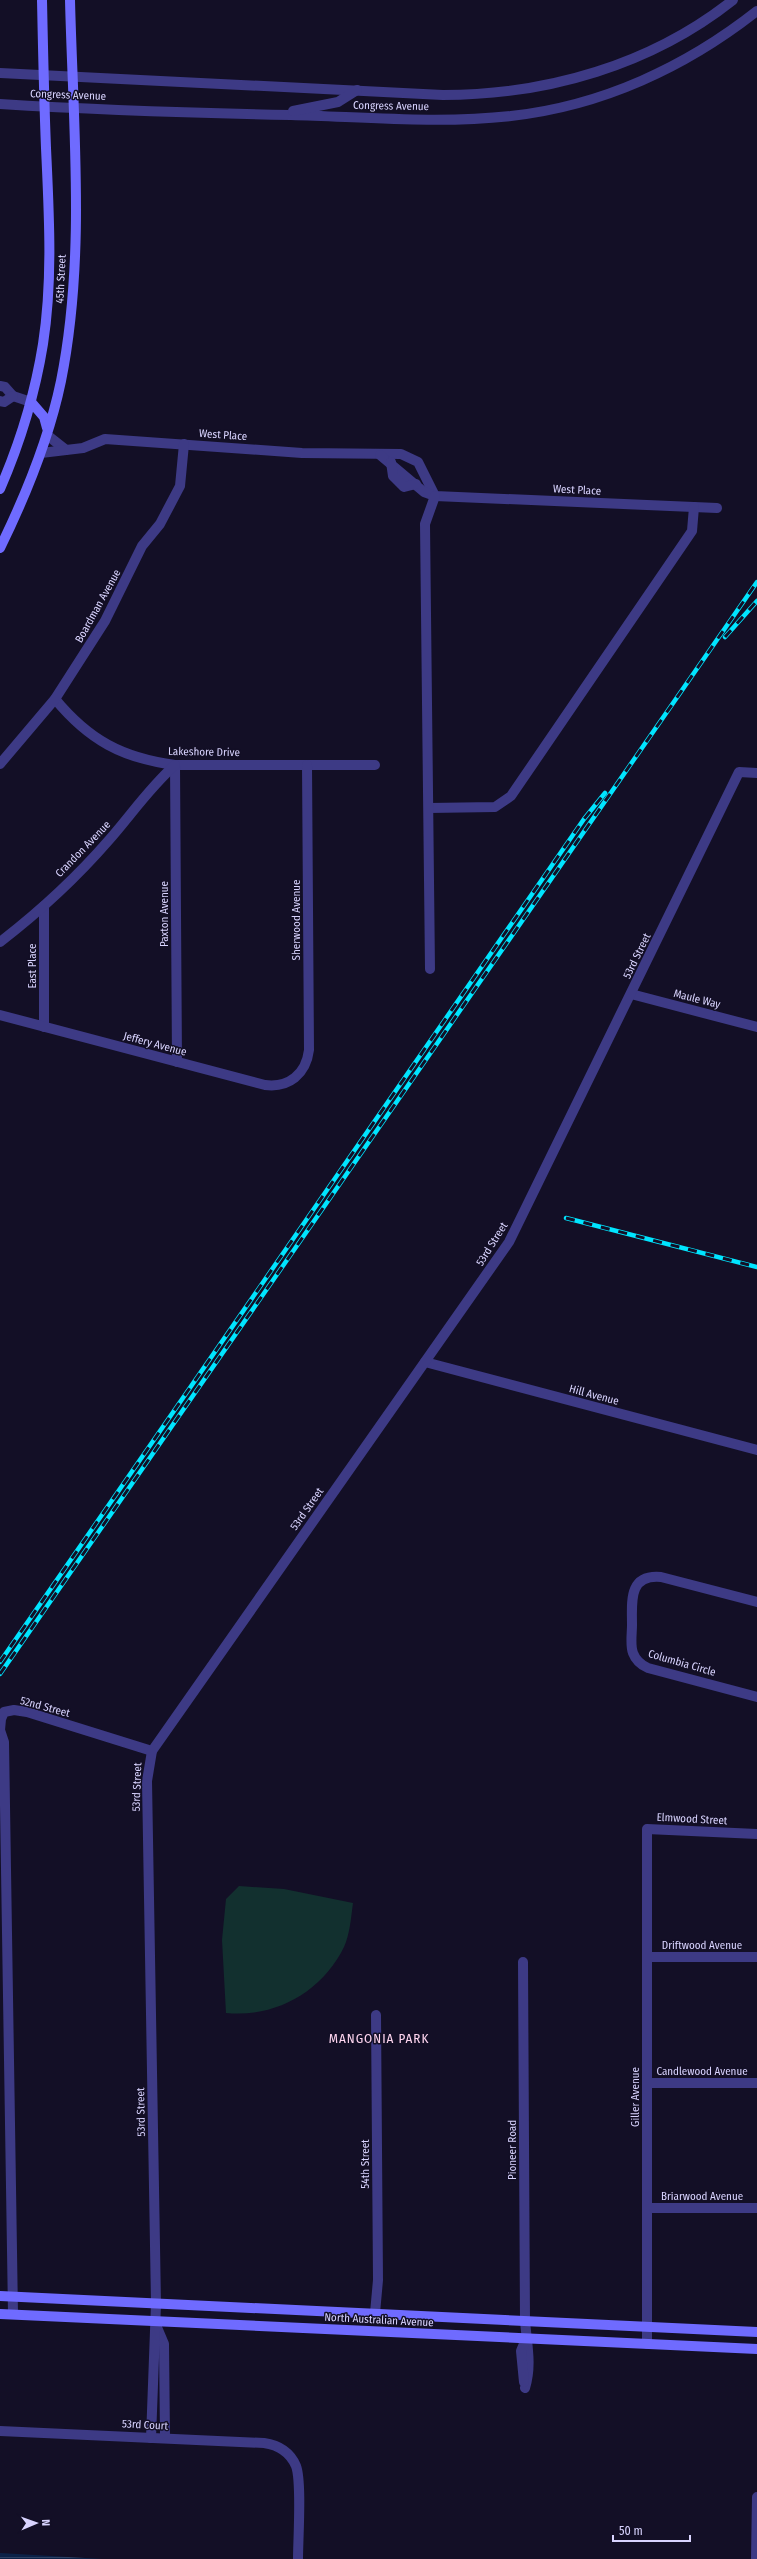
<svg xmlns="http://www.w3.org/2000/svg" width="757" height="2559" viewBox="0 0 757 2559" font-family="'Fira Sans Condensed',sans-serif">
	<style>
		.green { fill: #12302f }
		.water { fill: url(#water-rules) }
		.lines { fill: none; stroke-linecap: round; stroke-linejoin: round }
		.minor { stroke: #3d3a85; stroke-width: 10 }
		.tertiary { stroke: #3d3a85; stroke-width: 10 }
		.secondary { stroke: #6f6bff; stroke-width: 10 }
		.rail-casing { stroke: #00e5ff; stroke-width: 4.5 }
		.rail { stroke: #130f26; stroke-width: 3; stroke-dasharray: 9; stroke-linecap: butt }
		.labels { text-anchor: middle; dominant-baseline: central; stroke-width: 3; stroke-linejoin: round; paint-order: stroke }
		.street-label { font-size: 11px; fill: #d9d4ff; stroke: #130f26 }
		.quarter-label { font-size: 13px; letter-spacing: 1px; fill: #ffd6f0; stroke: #130f26 }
	</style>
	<defs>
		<pattern id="water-rules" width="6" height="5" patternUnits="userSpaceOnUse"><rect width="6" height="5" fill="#0c2248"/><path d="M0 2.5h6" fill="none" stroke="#2f4163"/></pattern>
	</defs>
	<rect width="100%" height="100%" fill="#130f26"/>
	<path class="green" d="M239,1886L284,1889L353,1903C351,1917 350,1934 344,1947C322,1992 275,2018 226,2013L222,1940L226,1899Z"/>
	<path class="water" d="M0,2553L102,2559H0Z"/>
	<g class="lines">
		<g class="minor">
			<path d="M0,386L5,387L13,396L31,402"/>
			<path d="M0,401L4,402L13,396"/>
			<path d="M47,435L66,450"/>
			<path d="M41,453L83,448L105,439L302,453L401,454L418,462L435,496"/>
			<path d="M380,455L424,492L435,496L717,508"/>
			<path d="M391,462L393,476L404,487L416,484"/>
			<path d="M55,699C89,740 122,758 175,765H375"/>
			<path d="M0,764L55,699L105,621L142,546L160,524L180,486L184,444"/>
			<path d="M175,765L177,1062"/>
			<path d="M429,808L495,807L511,796L692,531L694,507"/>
			<path d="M44,906V1027"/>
			<path d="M0,942C39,912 76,878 109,840C131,815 150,787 175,765"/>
			<path d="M430,969L425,524L435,496"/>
			<path d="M631,994L757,1027"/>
			<path d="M0,1015L265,1085C289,1088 306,1074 309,1050L307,765"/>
			<path d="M425,1362L757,1450"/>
			<path d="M757,1602L661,1577C628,1574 632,1602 632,1625C632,1634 630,1645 633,1653C636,1661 641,1665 648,1668L757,1697"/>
			<path d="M647,1957H757"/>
			<path d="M523,1962L525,2321C527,2345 532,2365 525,2388"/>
			<path d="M647,2083H757"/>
			<path d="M647,2208H757"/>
			<path d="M375,2313L378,2280L376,2015"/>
			<path d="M13,2314L4,1742L0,1730L1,1719L4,1712L14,1710L27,1712L152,1751"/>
			<path d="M156,2325L164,2344L165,2438"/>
			<path d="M647,2344V1829L757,1834"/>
			<path d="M524,2382L521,2351L526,2339"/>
			<path d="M0,2431L264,2443C278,2445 290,2452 296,2466C302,2482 298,2539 298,2559"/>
			<path d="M151,2438L156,2304L147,1781L152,1751L509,1242L739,772L757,773"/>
			<path d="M756,2559L757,2497"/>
		</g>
		<g class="tertiary">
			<path d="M0,73L443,95C547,95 651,65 733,0"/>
			<path d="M0,104C97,110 194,113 291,115C364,117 438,124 511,116C602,106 686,67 757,11"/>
			<path d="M293,111L338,102L357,90"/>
		</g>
		<g class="secondary">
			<path d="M31,402L44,417L47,428"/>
			<path d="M0,489C20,443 35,394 43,344C53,280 49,213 46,148C44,99 43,49 42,0"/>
			<path d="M0,548C26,495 49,439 61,381C86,256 73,126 70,0"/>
			<path d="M0,2296L757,2332"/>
			<path d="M0,2314L757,2349"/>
		</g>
		<g class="rail-casing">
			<g id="rail">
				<path d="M725,637L757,601"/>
				<path d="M566,1218L757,1267"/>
				<path d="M0,1662L584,819L605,793"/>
				<path d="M0,1674L757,582"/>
			</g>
		</g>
		<use href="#rail" class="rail"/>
	</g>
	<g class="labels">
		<g class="street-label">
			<text transform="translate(68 95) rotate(2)">Congress Avenue</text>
			<text transform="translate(391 106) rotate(1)">Congress Avenue</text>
			<text transform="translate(61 279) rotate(-87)">45th Street</text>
			<text transform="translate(223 435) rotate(4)">West Place</text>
			<text transform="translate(577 490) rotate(3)">West Place</text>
			<text transform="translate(98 606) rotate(-61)">Boardman Avenue</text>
			<text transform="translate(204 752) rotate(1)">Lakeshore Drive</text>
			<text transform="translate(83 849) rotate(-46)">Crandon Avenue</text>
			<text transform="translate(164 914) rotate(-90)">Paxton Avenue</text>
			<text transform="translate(296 920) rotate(-90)">Sherwood Avenue</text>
			<text transform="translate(637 956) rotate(-64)">53rd Street</text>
			<text transform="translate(32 966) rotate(-90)">East Place</text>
			<text transform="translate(697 999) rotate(14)">Maule Way</text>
			<text transform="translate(155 1044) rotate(15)">Jeffery Avenue</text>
			<text transform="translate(492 1244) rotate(-58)">53rd Street</text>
			<text transform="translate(594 1395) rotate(15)">Hill Avenue</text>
			<text transform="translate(307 1509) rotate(-55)">53rd Street</text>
			<text transform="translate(682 1663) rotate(16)">Columbia Circle</text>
			<text transform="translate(45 1707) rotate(15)">52nd Street</text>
			<text transform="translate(137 1787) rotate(-88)">53rd Street</text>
			<text transform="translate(692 1819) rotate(3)">Elmwood Street</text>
			<text x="702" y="1945">Driftwood Avenue</text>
			<text x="702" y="2071">Candlewood Avenue</text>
			<text transform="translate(635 2097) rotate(-90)">Giller Avenue</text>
			<text transform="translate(141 2112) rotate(-91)">53rd Street</text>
			<text transform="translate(512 2150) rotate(-90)">Pioneer Road</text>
			<text transform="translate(365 2164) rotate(-90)">54th Street</text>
			<text x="702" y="2196">Briarwood Avenue</text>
			<text transform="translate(379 2320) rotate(3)">North Australian Avenue</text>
			<text transform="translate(145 2425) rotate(3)">53rd Court</text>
		</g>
		<g class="quarter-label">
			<text x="379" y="2038">MANGONIA PARK</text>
		</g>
	</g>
	<g transform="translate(36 2523) rotate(88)" stroke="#130f26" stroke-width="3" paint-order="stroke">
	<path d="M0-3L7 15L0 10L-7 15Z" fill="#d9d4ff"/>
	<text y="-6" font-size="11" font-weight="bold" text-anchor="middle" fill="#d9d4ff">N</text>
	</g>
	<path d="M613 2535v6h77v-6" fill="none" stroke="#d9d4ff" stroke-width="2"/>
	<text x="619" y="2535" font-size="12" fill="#d9d4ff" stroke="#130f26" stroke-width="3" paint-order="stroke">50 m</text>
</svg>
